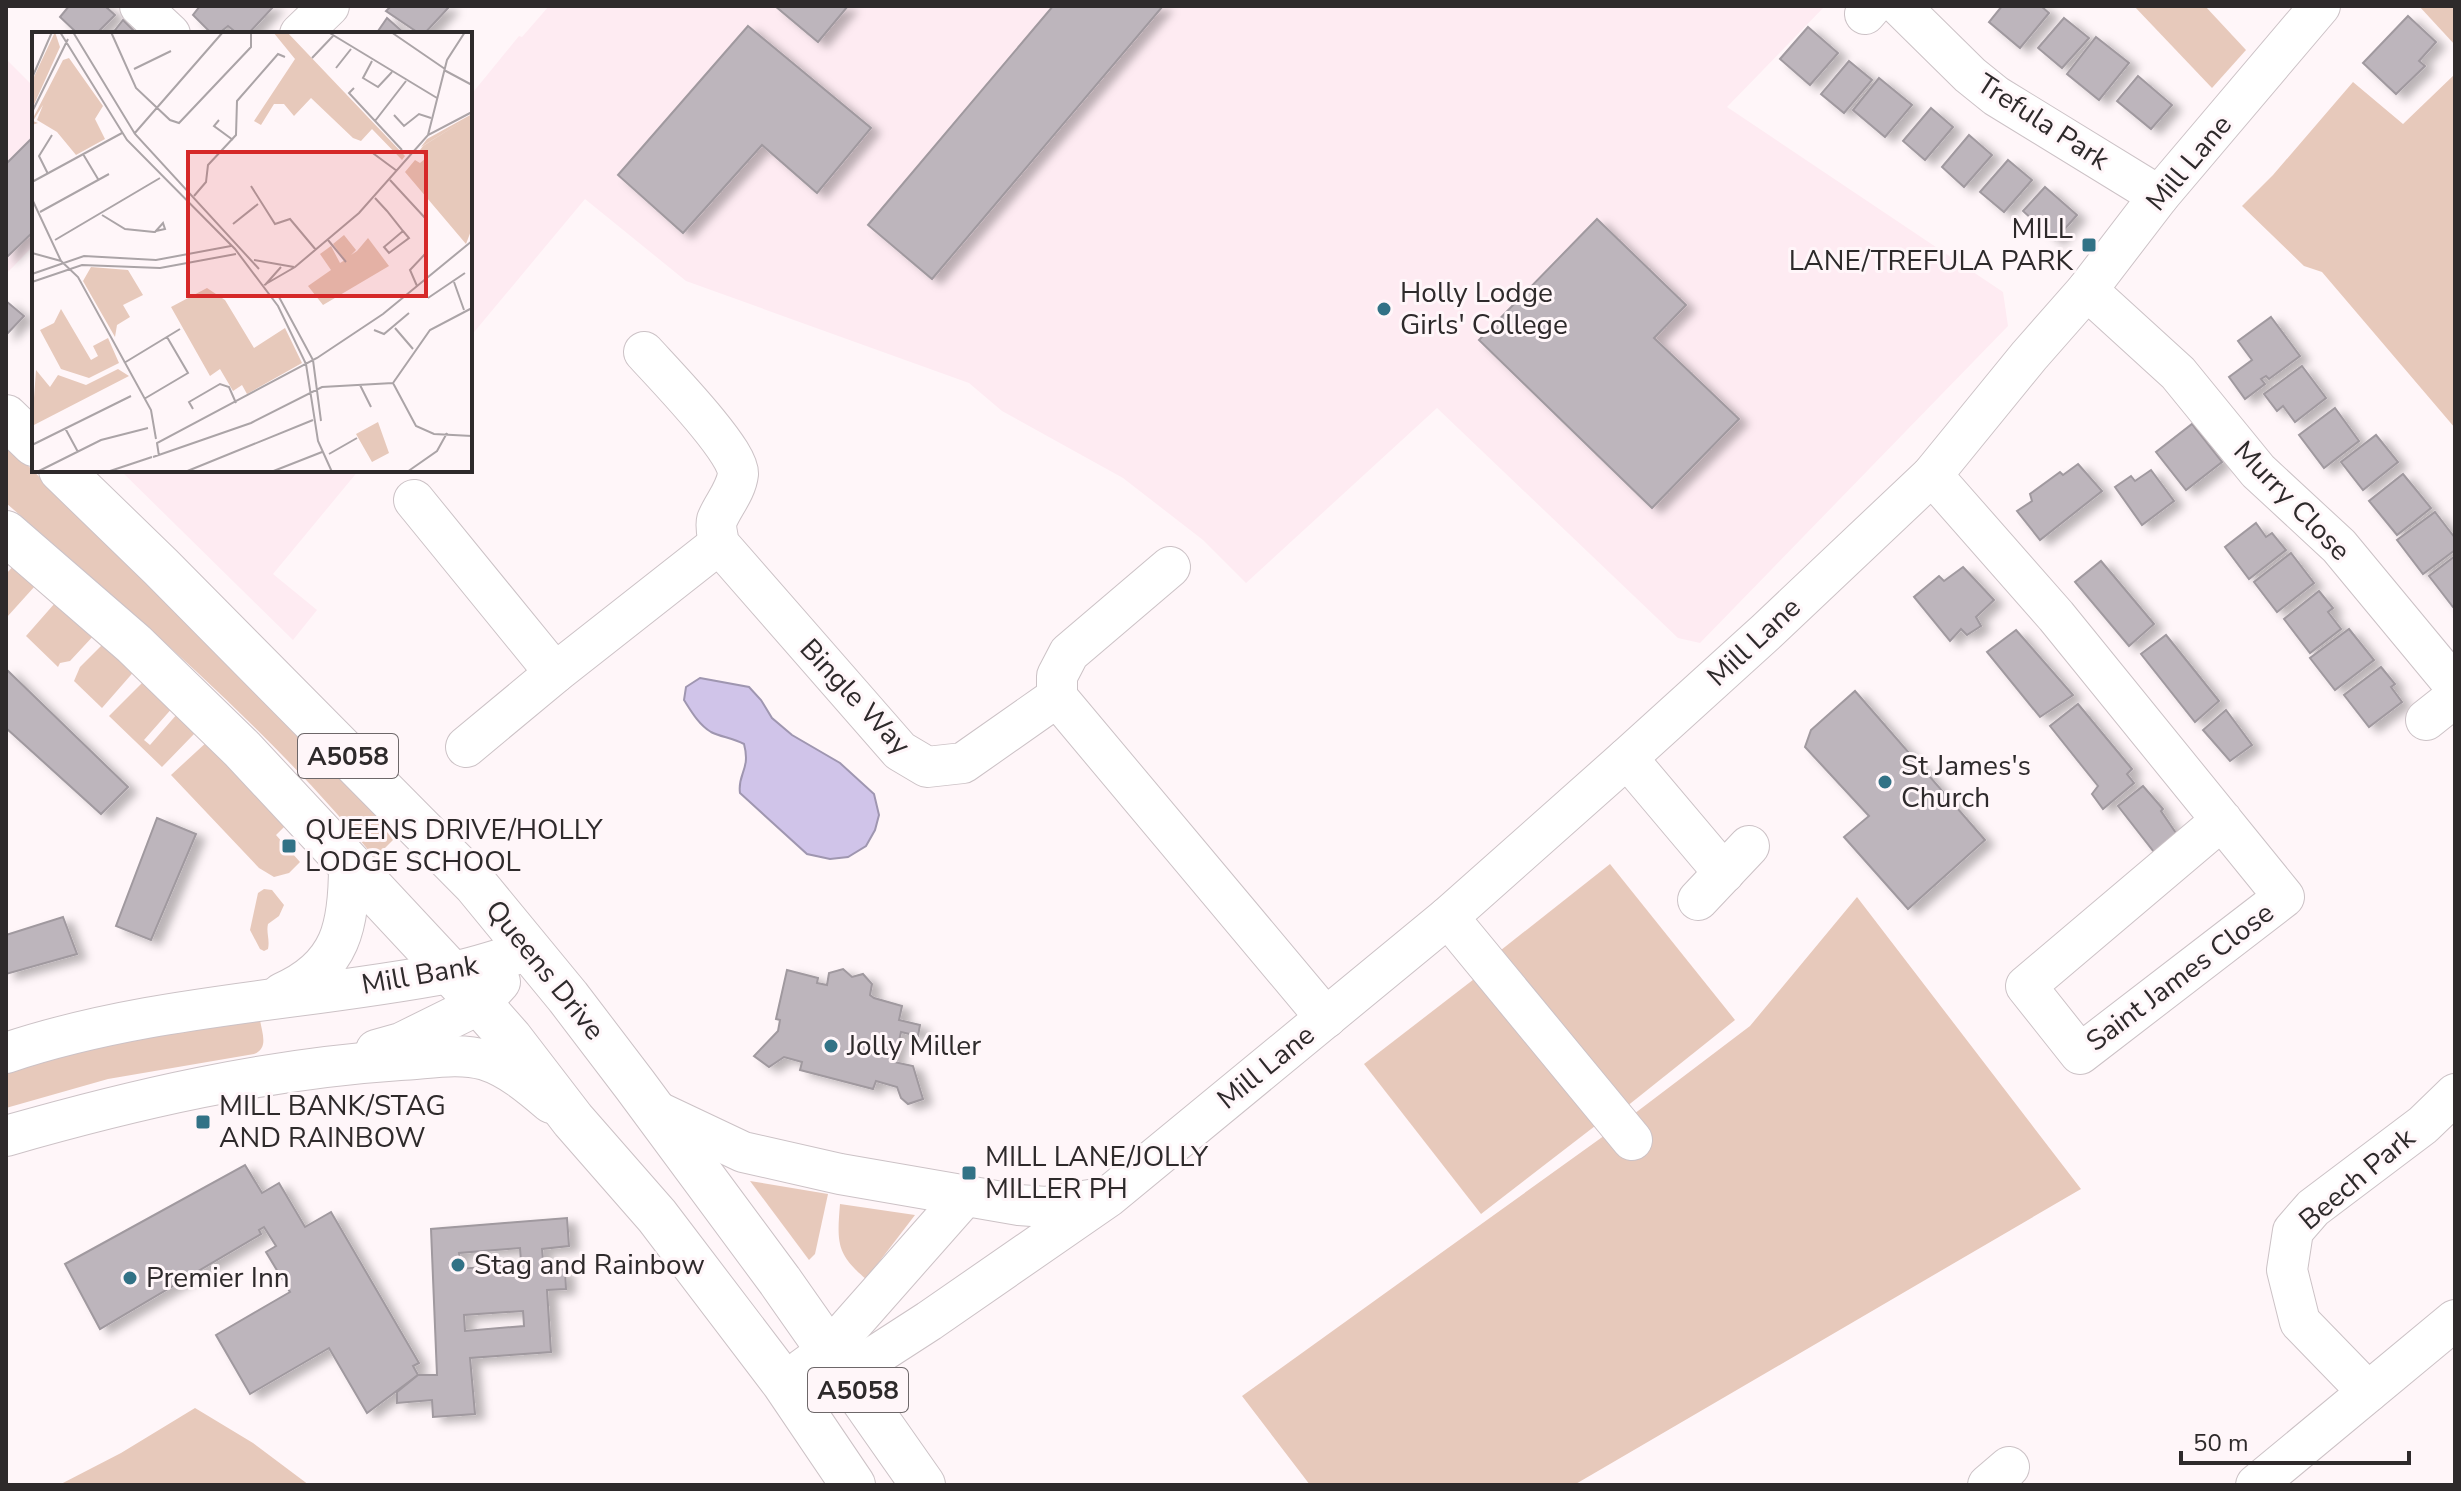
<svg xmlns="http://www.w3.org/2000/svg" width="2461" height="1491" viewBox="0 0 2461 1491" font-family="'Nunito Sans',sans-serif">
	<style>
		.built { fill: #feebf2 }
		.green { fill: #e7c9bb }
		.water { fill: #d0c4e9; stroke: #9f96b0; stroke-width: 2 }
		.building { fill: #bdb5bc; stroke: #a0999f; stroke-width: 2; fill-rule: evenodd; filter: url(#shadow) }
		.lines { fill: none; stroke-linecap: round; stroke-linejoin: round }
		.minor-casing { stroke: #ccc2c6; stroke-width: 42 }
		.highway-casing { stroke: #ccc2c6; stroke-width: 46 }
		.minor { stroke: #fff; stroke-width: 40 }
		.highway { stroke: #fff; stroke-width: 44 }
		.poi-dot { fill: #327286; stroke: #fff6f9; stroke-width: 3 }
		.labels { text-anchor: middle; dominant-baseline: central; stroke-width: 6; stroke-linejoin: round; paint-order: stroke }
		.shield { fill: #fff6f9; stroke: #6d6769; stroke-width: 2 }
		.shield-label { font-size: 26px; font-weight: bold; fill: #2e2a2b }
		.street-label { font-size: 28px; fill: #2e2a2b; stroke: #fff6f9 }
		.poi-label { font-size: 28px; fill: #2e2a2b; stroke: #fff6f9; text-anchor: start }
		.inset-road { fill: none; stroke: #aba4a7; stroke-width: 2 }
		.view { fill: #d62828; fill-opacity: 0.15; stroke: #d62828; stroke-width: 4 }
		.inset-edge { fill: none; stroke: #2e2a2b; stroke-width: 4 }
	</style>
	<defs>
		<filter id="shadow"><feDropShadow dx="9" dy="5" stdDeviation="4" flood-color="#0004"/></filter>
	</defs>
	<rect width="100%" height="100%" fill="#fff6f9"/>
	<g class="built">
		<path d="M549,6H1825L1727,107L2003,292L2008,326L1700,643L1678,638L1437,408L1246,583L1203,540L1123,478L1002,411L969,383L686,281L585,199L470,337V96L519,36L522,37Z"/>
		<path d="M6,59L34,87V245L6,274Z"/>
		<path d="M120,470H359L273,574L317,610L293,640Z"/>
	</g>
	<g class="green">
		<path d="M2134,6H2205L2246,50L2212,88Z"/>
		<path d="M2419,6H2455V45Z"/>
		<path d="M2455,74V428L2322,272L2304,266L2242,206L2273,175L2353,82L2403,124Z"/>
		<path d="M6,444L400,833L375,858C266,726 135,615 6,503Z"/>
		<path d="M17,562L35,586L7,617L6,574Z"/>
		<path d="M55,603L96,633L70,661L60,663L58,667L26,636Z"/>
		<path d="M106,641L137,668L102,708L74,681L80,667Z"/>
		<path d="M144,681L174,706L144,740L150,745L178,713L193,726L194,734L162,767L109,716Z"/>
		<path d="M209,740L288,823L276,835L300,862L289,873L274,877L259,868L171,775Z"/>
		<path d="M1610,864L1735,1020L1621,1111L1496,954Z"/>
		<path d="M264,889L272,890L284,905L279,916L268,924C266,933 270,939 268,949L264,951L260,949L250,930L258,893Z"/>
		<path d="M1857,897L2081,1189L1574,1485H1310L1242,1396L1626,1120L1750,1026Z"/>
		<path d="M1478,976L1595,1126L1481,1214L1364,1064Z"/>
		<path d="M260,1020C262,1033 269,1048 254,1054L108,1079L6,1108V1068L76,1047Z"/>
		<path d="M750,1181L828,1194L815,1254L809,1260Z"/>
		<path d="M840,1204L915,1215L866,1279C836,1254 837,1242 840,1204Z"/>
		<path d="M195,1408L253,1443L309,1485H59L121,1453Z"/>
	</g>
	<path class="water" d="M700,678L749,687L761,700L772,718L792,735L840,763L874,794L879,815L875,830L866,846L848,857L830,859L807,854L740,793C737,774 751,770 744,744C733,738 721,737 711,732C699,725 691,711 684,700L686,687Z"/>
	<g class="building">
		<path d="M69,6H105L115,15L96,34H78L60,17Z"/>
		<path d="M200,6H274L248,34H238L228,26L218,34H212L193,15Z"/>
		<path d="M391,6H447L449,7L424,34H420L386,11Z"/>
		<path d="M775,6H848L818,42Z"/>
		<path d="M1053,6H1163L932,279L868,225Z"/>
		<path d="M2002,6H2041L2049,13L2020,48L1989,22Z"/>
		<path d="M2408,16L2436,42L2419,61L2425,66L2396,94L2363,63Z"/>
		<path d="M387,18L405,34H376Z"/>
		<path d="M2064,18L2089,38L2062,68L2038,48Z"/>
		<path d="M123,20L137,34H112Z"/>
		<path d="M748,26L871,128L817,193L762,145L683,233L618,175Z"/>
		<path d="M1808,27L1838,53L1810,85L1780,59Z"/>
		<path d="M2096,37L2129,63L2099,100L2067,74Z"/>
		<path d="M1849,61L1872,80L1844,113L1821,94Z"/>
		<path d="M2138,76L2172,105L2151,129L2117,101Z"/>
		<path d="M1879,78L1912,105L1885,137L1853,110Z"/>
		<path d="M1931,108L1953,127L1925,160L1903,141Z"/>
		<path d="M1969,135L1992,155L1964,187L1942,167Z"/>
		<path d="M34,136V231L6,258V164Z"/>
		<path d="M2008,160L2032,180L2004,212L1980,192Z"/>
		<path d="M2045,187L2077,215L2055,240L2023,211Z"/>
		<path d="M1597,219L1686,305L1654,338L1739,419L1652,508L1479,340Z"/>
		<path d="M6,301L24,316L6,335Z"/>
		<path d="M2271,317L2300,356L2269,379L2266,376L2261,379L2265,384L2245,399L2229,377L2252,360L2238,341Z"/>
		<path d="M2302,366L2326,398L2295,422L2283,406L2277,411L2264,394Z"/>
		<path d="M2335,408L2359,441L2324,468L2299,435Z"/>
		<path d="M2192,424L2222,462L2186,490L2156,452Z"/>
		<path d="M2376,435L2398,462L2363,490L2341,462Z"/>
		<path d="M2078,464L2102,491L2040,540L2017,511L2032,501L2030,494L2060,472L2063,475Z"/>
		<path d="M2151,470L2174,501L2142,525L2115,487L2131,476L2135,481Z"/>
		<path d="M2403,474L2431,508L2397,535L2369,501Z"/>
		<path d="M2435,512L2455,538V550L2423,574L2397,540Z"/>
		<path d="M2256,523L2266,537L2272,533L2286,550L2249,579L2225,547Z"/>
		<path d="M2291,553L2314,583L2277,612L2254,582Z"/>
		<path d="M2455,556V606L2453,607L2429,576Z"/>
		<path d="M2101,561L2154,624L2129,646L2075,582Z"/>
		<path d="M1963,567L1994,600L1976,617L1981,626L1967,635L1961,629L1950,641L1914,597L1939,576L1944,581Z"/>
		<path d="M2319,591L2333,608L2328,612L2341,629L2310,653L2284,619Z"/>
		<path d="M2349,629L2374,660L2335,690L2310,658Z"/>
		<path d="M2016,630L2073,695L2040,717L1987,652Z"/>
		<path d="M2166,635L2219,701L2195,722L2141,654Z"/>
		<path d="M2381,667L2395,684L2391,687L2402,702L2369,727L2344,695Z"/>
		<path d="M6,669L128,787L101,814L6,728Z"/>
		<path d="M1855,691L1985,840L1908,909L1844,837L1869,816L1805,747L1811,730Z"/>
		<path d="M2078,704L2132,769L2127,774L2134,783L2103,809L2092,794L2098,786L2050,726Z"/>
		<path d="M2226,710L2252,745L2230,761L2203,730Z"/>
		<path d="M2143,786L2163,809L2161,811L2176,833L2154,852L2118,806Z"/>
		<path d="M157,818L196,834L151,940L116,926Z"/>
		<path d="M63,917L77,954L6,974V935Z"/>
		<path d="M843,969L852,977L863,974L872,984L870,995L874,998L902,1006L899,1020L920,1025L918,1036L901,1032L894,1062L913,1066L923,1099L908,1104L901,1098L897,1087L876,1081L873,1089L800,1070L802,1062L784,1057L769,1067L754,1056L778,1031L780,1020L776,1019L787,970L818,978L817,983L827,985L829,973Z"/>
		<path d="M245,1165L262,1193L279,1183L305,1227L331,1212L419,1363L413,1366L418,1375L367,1413L329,1348L250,1394L216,1335L290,1292L266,1252L276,1246L264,1227L259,1230L261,1234L100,1329L65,1264Z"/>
		<path d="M567,1218L569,1246L542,1249L544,1271L565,1269L566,1289L547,1290L551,1352L470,1358L475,1414L433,1417L432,1400L397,1403V1392L418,1375H437L431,1229ZM520,1248L521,1263L461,1269L459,1253ZM523,1311L524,1326L465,1331L464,1315Z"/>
	</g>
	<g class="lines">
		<g class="minor-casing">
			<g id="minor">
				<path d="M140,6L170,34"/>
				<path d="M1900,6L1970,75L1996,96L2159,196"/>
				<path d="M1865,14L1872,6"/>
				<path d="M300,34L329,6"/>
				<path d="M2087,290L2178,373L2258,471L2339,546L2455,686"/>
				<path d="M644,352C662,372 740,452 738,474C736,491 723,505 717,520C715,527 718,537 719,544L900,751L927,767L963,763L1057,697L1326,1018"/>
				<path d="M1932,475L2056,616L2284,897L2080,1054L2026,986L2222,820"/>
				<path d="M414,500L555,673"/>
				<path d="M1057,697V676L1069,653L1170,567"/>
				<path d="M2426,720L2455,697"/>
				<path d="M466,747L555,673L719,544"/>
				<path d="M1627,758L1724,873"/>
				<path d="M1698,900L1749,846"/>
				<path d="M1448,917L1632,1140"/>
				<path d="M282,993C342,967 349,925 349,865"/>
				<path d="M376,1050L401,1043L480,1004L500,982"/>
				<path d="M6,1053C149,1005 301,1001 448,973C476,968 503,958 530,950"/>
				<path d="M652,1109L743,1152L840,1174L1019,1205L1046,1207L1096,1199"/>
				<path d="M6,1136C135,1099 265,1069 400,1060C426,1059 459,1052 485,1060C510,1068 531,1086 551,1103"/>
				<path d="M803,1369L829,1350L964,1197"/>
				<path d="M784,1383L847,1374L929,1321L1108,1197L1448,917L1627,758L1767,631L1932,475L2029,356L2087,290L2159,196L2320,6"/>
				<path d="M2368,1392L2300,1322L2287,1270L2293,1231L2313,1208L2423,1125L2455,1094"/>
				<path d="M1988,1485L2009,1467"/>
				<path d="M2256,1485L2455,1320"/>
			</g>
		</g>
		<g class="highway-casing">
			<g id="highway">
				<path d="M6,417L34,444"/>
				<path d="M61,470L161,567L475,884L568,997L635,1085L780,1281L923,1485"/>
				<path d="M6,533L134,644L242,749L480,1004L510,1038L573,1120L657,1216L784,1383L853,1485"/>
			</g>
		</g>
		<use href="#minor" class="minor"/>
		<use href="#highway" class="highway"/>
	</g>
	<g class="poi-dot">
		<rect x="2081" y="237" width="16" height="16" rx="4"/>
		<circle cx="1384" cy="309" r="8"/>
		<circle cx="1885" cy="782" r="8"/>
		<rect x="281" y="838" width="16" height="16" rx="4"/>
		<circle cx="831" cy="1046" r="8"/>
		<rect x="195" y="1114" width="16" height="16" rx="4"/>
		<rect x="961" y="1165" width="16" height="16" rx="4"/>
		<circle cx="458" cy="1265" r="8"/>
		<circle cx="130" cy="1278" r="8"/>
	</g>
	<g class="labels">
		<g class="shield">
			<rect x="298" y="734" width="100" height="44" rx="6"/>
			<rect x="808" y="1368" width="100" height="44" rx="6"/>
		</g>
		<g class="shield-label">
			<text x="348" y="756">A5058</text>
			<text x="858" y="1390">A5058</text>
		</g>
		<g class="street-label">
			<text transform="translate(2043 122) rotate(33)">Trefula Park</text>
			<text transform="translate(2189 163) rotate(-50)">Mill Lane</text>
			<text transform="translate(2292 501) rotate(46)">Murry Close</text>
			<text transform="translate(1754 642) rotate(-43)">Mill Lane</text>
			<text transform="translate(855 697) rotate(47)">Bingle Way</text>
			<text transform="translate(545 970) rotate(51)">Queens Drive</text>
			<text transform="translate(420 975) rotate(-10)">Mill Bank</text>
			<text transform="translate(2180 977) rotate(-37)">Saint James Close</text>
			<text transform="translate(1266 1067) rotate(-39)">Mill Lane</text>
			<text transform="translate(2357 1179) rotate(-40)">Beech Park</text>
		</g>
		<g class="poi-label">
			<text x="2073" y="229" text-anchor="end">MILL<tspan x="2073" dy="32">LANE/TREFULA PARK</tspan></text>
			<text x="1400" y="293">Holly Lodge<tspan x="1400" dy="32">Girls' College</tspan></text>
			<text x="1901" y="766">St James's<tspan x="1901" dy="32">Church</tspan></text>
			<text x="305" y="830">QUEENS DRIVE/HOLLY<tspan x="305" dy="32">LODGE SCHOOL</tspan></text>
			<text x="847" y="1046">Jolly Miller</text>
			<text x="219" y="1106">MILL BANK/STAG<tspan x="219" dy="32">AND RAINBOW</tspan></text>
			<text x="985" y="1157">MILL LANE/JOLLY<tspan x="985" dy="32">MILLER PH</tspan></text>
			<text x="474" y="1265">Stag and Rainbow</text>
			<text x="146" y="1278">Premier Inn</text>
		</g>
	</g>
	<g transform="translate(32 32)">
		<rect width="440" height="440" fill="#fff6f9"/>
		<path d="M23,0L28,15L0,77V49ZM241,0H255L373,124L370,128L340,97L329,109L321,106L279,66L262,84L252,72H242L229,93L222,89L263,27ZM37,26L71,74L63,87L73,107L44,123L25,100L5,88L11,73L1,89L6,91L0,93V88L31,28ZM440,82V196L434,212L373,140L383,128L388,131L394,126L388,118L391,114L434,87L389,115L395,107ZM312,203L324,218L319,223L325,219L336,206L357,234L291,273L276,254L299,238L288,222L299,214L308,231L313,228L301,212ZM59,235L96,238L111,263L91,273L98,285L85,293L83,305L51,249ZM175,256L193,268L222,316L253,296L270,331L215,362L210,353L201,359L188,337L178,344L139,275ZM29,277L59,328L66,324L61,314L76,306L87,331L57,346L29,337L8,298L22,291ZM86,337L97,344L0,394L4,338L18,355L26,343L54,353ZM346,390L357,421L340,430L324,402Z" fill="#e7c9bb"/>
		<path class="inset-road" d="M28,0L95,108L203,217L246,274L274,332L286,409L300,440M41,0L103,102L227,237M79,0L104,56L138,88L147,91L219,15V0M296,0L405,66M359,0L413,37M280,26L301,4M340,29L331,46L346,55L360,40M304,36L319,17M102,37L139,19M412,38L440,53M0,46L20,0M322,56L317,61L370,118M0,80L36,7M362,83L372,94L387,82L399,86M187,88L182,94L201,108M343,89L374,49M102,102L191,0M396,103L415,28L433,0M338,119L365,139M51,122L66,147M16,142L7,124L20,103M358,148L394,187M0,150L90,101M219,154L243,192L258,187L284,218M162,164L174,150L176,133L204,103L205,69L246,22L253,25M343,166L355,179L371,199L377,206L357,221L352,215L371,199M0,167L29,229M8,180L77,142M70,183L93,197L122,200H123L124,199L133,197L131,191L123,200M201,192L226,172M23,208L128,146M296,208L314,230M0,221L29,229L46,245L119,378L124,407M222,228L262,235M0,242L52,224L124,228L199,214M0,250L50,233L128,236L204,222M422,250L432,278M232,253L263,235L327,181L396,103L440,80M233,253L249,235M385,254L378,238L394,221M247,265L281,328L289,389M396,266L433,241M363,296L381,317M342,298L352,302L377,281M92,331L148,297M361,351L398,298L440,276M361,351L384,394L402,402L440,404M328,353L339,375M112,367L156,341L135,305M161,377L157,370L188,352L197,355L204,371M33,396L46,420M0,413L99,364M297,422L325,406M127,424L125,411L285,326L351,282L440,209M121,425L219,391L290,355L361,351M5,440L69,408L116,396M75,440L120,425M153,440L281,388M239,440L290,420M375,440L405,419L415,401"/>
		<path class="view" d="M156,120H394V264H156Z"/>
		<rect width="440" height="440" class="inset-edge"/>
	</g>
	<rect width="2461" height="1491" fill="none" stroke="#2e2a2b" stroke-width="16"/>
	<path d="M2181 1451v12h228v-12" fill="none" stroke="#2e2a2b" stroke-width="4"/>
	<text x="2193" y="1451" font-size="24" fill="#2e2a2b" stroke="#fff6f9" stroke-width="6" paint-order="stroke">50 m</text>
</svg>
